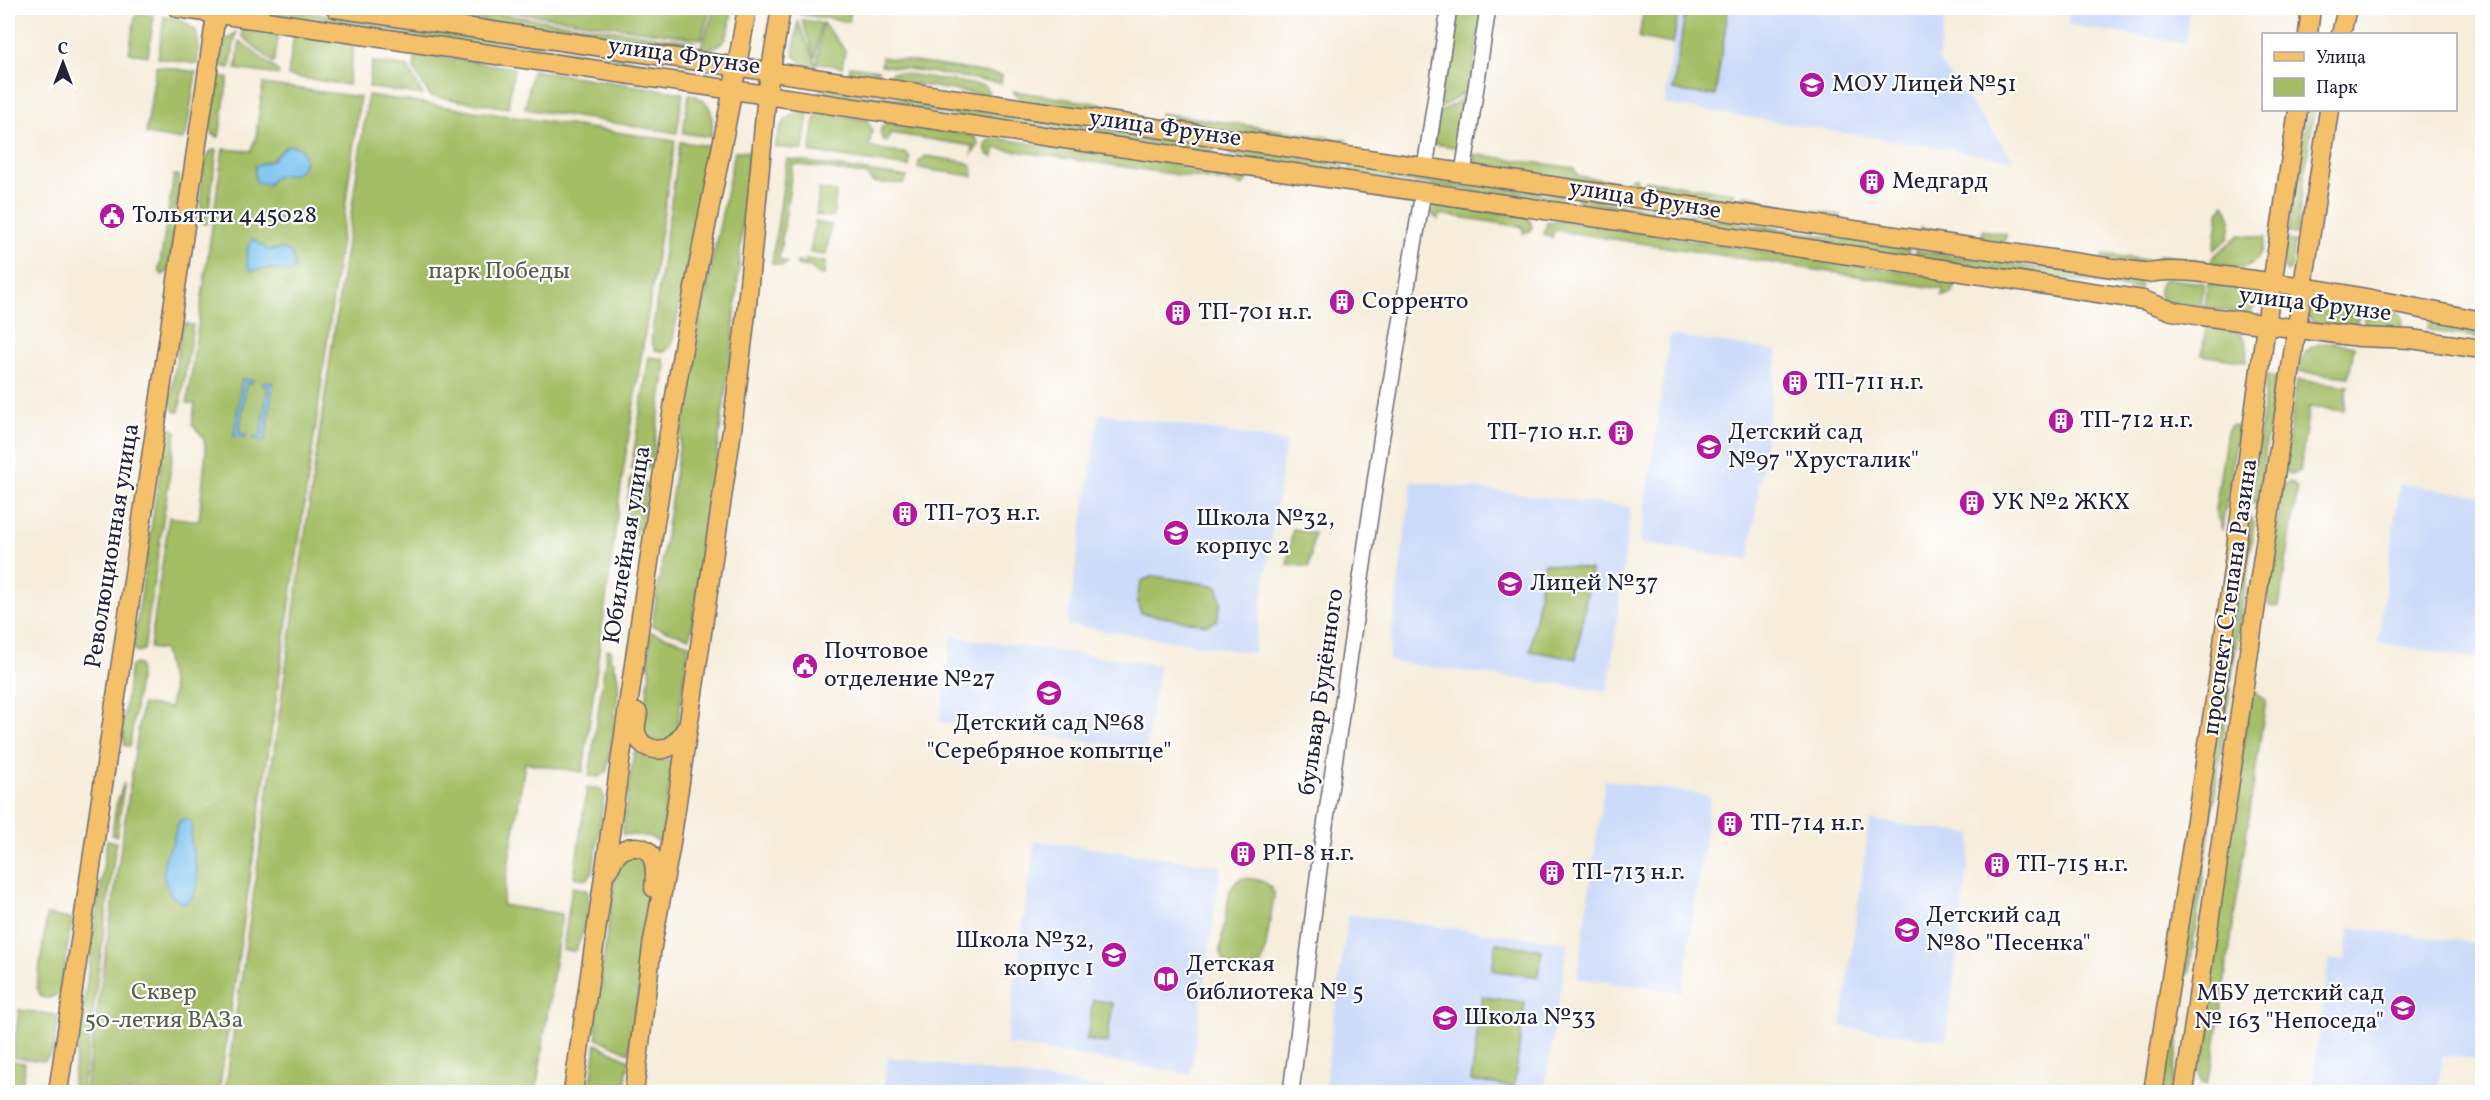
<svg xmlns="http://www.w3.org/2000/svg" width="2490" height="1100" viewBox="0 0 2490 1100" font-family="Vollkorn,serif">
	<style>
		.built { fill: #ccdbf9 }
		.green { fill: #a3be65; stroke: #627050; stroke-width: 1.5 }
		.water { fill: #75c0ee; stroke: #4c7194; stroke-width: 1.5 }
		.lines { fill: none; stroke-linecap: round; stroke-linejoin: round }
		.minor-casing { stroke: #6c6973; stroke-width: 18 }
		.major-casing { stroke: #6c6973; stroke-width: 21 }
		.minor { stroke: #fff; stroke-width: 15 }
		.major { stroke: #f4c16a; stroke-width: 18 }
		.labels { text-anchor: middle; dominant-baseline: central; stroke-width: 4.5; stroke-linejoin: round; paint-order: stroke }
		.street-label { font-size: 24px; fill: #22223b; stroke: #fff }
		.poi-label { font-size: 24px; fill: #22223b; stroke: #fff; text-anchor: start }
		.park-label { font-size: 24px; fill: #56604c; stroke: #fff }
	</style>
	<rect width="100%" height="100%" fill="#fff"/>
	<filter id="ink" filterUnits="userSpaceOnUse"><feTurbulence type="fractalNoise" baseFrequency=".0167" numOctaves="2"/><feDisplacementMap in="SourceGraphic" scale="12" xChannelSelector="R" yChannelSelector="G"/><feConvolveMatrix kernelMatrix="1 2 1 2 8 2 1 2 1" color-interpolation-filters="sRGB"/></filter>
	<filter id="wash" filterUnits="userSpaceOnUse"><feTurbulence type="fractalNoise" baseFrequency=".008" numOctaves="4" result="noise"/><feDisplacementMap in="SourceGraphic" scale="24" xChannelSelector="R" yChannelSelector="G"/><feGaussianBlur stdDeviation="1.35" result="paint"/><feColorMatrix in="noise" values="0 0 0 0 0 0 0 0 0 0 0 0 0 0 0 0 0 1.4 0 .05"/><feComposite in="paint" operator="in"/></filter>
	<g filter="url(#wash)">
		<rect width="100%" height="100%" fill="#f6eddb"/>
		<g class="built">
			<path d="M1644,8H1946L1938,60L2014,160L1664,104L1673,44L1639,38Z"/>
			<path d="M2050,8H2190L2185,43L2067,25L2069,11Z"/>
			<path d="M1670,335L1778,351L1749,560L1640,543Z"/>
			<path d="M1099,413L1286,441L1254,653L1067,625Z"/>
			<path d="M1412,481L1631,507L1608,691L1388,661Z"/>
			<path d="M2400,484L2482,496V659L2378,643Z"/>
			<path d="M951,636L1159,665L1146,749L940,722Z"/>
			<path d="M1605,780L1711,796L1682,992L1577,978Z"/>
			<path d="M1870,820L1972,834L1946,1040L1841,1027Z"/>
			<path d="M1035,840L1221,866L1191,1074L1006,1044Z"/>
			<path d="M1348,914L1568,943L1544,1092H1324Z"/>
			<path d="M2350,927L2482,944V1060L2443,1055L2438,1092H2357L2312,1087L2329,959L2345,961Z"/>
			<path d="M888,1057L1107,1088L1106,1092H883Z"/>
		</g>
		<g class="green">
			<path d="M245,8H278L688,68L687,77L244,11Z"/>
			<path d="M420,8H455L695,42L694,51L420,12Z"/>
			<path d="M484,8H711L701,39Z"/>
			<path d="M715,8L732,9C729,33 729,49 700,49Z"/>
			<path d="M800,8H851L849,22L799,14Z"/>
			<path d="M1454,8H1483L1470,90L1439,108Z"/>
			<path d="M1644,8H1679L1673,44L1639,38Z"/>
			<path d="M1686,8L1728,11L1715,96L1673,90Z"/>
			<path d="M140,13L154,16L148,56L129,53L135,17Z"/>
			<path d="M164,17L182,20L196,31L199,46L197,64L158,58Z"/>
			<path d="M802,20L821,23L815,58Z"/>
			<path d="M798,22L816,64L813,70L803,64L793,54Z"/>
			<path d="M823,23L845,50L842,67L817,63Z"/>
			<path d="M249,28L279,33L274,63L242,36L243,29Z"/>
			<path d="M236,32L230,68L219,66L225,42Z"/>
			<path d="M294,35L354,44L348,85L288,76Z"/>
			<path d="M240,41L279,72L278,75L236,69Z"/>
			<path d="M416,53L514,68L508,108L430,96L414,69Z"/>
			<path d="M882,57L1002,75L1001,83L881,65Z"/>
			<path d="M372,62L408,67L423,95L369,87Z"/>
			<path d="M156,66L196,72L186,136L182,140L146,134Z"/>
			<path d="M850,66L879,70L875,77L849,74Z"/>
			<path d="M532,70L683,93L677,133L525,109Z"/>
			<path d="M893,72L985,86L989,92L984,95L889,80L887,76Z"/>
			<path d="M218,76L228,78L219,137L214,136L210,129Z"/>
			<path d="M263,84L360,97L317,417L219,1092H85L142,704L170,708L173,691L164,650L150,648L169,517L199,521L206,450L203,437L192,424L195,404L187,403L223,149L251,151L256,137Z"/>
			<path d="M821,87L1212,145L1215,149L1211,153L819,95Z"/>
			<path d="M1013,91L1108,105L1106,112L1021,101Z"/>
			<path d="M689,94C713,100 714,116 711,137L683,133Z"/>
			<path d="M368,95L675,141L621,486L583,772L525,763L502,905L562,914L536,1092H225Z"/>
			<path d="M1470,95L1462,148L1434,144L1438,113Z"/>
			<path d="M2307,110H2314L2296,234L2288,233Z"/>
			<path d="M816,111L867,120L872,130L869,147L907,154L910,159L909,167L810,152Z"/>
			<path d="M801,112L808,113L803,150L775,147C778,129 782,118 801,112Z"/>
			<path d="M1160,113L1347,140L1345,148L1166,122L1161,119Z"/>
			<path d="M890,122L970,135L975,137L979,145L972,154L973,146L890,133L888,141H885C880,137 879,132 882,126Z"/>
			<path d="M996,138L1242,174L1248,180L1242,186L1234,183L995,148L993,157L987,154L985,145L991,139Z"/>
			<path d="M680,142L709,146L672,345L665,352L655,350L651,340Z"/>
			<path d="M1235,148L1344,164L1342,172L1229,155V149Z"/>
			<path d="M213,150H217L207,224L203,223C200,208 199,158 213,150Z"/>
			<path d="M735,151L749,152L732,348L690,638L652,626L695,345Z"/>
			<path d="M1472,154L1574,168L1578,176L1625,183L1632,177L1637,178L1635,184L1629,190L1478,166Z"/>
			<path d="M926,156L965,162L972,166L973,176L918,168L919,162Z"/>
			<path d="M787,159L907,177L904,183C899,184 878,183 872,182L868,175L793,164L779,259L787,263L782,266L772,263Z"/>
			<path d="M1350,165L1560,196L1563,199L1561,204L1348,173Z"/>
			<path d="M174,175H179L180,183L168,272L162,275L159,270Z"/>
			<path d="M1644,180L1735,193L1729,203L1648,192L1644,185Z"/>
			<path d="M819,189L836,192L833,217L816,215Z"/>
			<path d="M1743,195L1758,197L1764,204L1841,215V221L1744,206Z"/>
			<path d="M1578,199H1582L1909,249L1908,257L1575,206L1574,204Z"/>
			<path d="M1439,204L1525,216L1530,221L1532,227L1529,231L1523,233V227L1440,214L1439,220L1432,214L1434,206Z"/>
			<path d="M2225,204L2231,219L2229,238L2214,250L2219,212Z"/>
			<path d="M1555,220L1947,278L1953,282L1955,286L1952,294L1942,296L1943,289L1554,230L1552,238L1544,234L1547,223Z"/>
			<path d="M815,222L831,225L826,255L810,253Z"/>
			<path d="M1920,227L1981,237L1983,230L2006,234L2005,240L1990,244L1919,232Z"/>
			<path d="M2239,235L2265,237C2260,272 2241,269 2211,264L2212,258Z"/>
			<path d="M2287,240L2295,242L2291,269L2287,272L2283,268Z"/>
			<path d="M1916,250L2138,282L2141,286L2138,290L1915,258Z"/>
			<path d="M2104,254L2152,261L2160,255L2208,262L2207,265L2172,261L2141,263L2102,259Z"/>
			<path d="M806,259L825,262L824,275L817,274L811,267L797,265V262L805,263Z"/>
			<path d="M2169,279L2204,283L2201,307L2165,302C2157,295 2157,288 2164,280Z"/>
			<path d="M2208,283L2249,289L2256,294V306L2250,312L2245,313L2205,308Z"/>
			<path d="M2318,298L2360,304L2356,329L2312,322L2307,314L2309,305Z"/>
			<path d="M2367,305L2401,314L2403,323L2401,330H2363Z"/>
			<path d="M2434,321L2482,329V338L2431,331L2428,328L2429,324Z"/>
			<path d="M182,323L193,325L179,412L174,411L170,401Z"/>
			<path d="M2206,326C2234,330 2251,328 2246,362L2202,355Z"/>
			<path d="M2334,343L2354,346L2349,377L2298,371C2303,349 2311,343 2334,343Z"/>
			<path d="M649,357L663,359L666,368L652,461L650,467L643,470L631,469Z"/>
			<path d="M2267,375L2276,377L2258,498L2254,504L2251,501Z"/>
			<path d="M2297,380L2348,386L2344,411L2309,407L2300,471L2291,475L2284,471Z"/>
			<path d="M2231,425H2235L2238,429L2222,529L2215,510L2227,431Z"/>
			<path d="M172,428L176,432L144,650L137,652L133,648L166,430Z"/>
			<path d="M631,477L642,479L647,487L641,525L629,542L622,541Z"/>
			<path d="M2289,482L2296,486L2297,493L2279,607L2269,606L2267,581L2282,486Z"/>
			<path d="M2251,518L2254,524L2231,680L2224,679L2249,519Z"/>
			<path d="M1293,529L1314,533L1309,567L1287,564Z"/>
			<path d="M1544,563L1591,570L1576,659L1530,651Z"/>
			<path d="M1154,576L1213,585L1218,588L1221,602L1217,621L1207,625L1141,613C1136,604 1137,590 1143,580Z"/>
			<path d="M651,632L689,644L677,730L668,742L651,741L642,730L650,672L648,657Z"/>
			<path d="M607,649L611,650L610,660L614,661L613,668H616L619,686L607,771L599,777L589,776Z"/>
			<path d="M136,664L139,665L140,671L130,746H125L122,730L130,670L131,666Z"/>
			<path d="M2222,687L2230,688L2189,974L2185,977L2181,972Z"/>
			<path d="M2251,690L2266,700L2213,1062L2206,1084L2201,1083L2197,1059Z"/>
			<path d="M634,752L660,761L673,759L661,842L647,836L622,834Z"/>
			<path d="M124,783L117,836L112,835L116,806Z"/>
			<path d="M587,787L601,789L604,797L593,871L587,879L574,877Z"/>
			<path d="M107,840L116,842L82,1092H71Z"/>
			<path d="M642,851L651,873L641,935L644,954L629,1053L597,1038L595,1014L617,865L621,858Z"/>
			<path d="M1244,878C1258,880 1272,880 1274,897L1264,957L1261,964L1249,970C1234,968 1223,967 1220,950L1230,890L1238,880Z"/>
			<path d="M572,887L587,890C593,905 582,938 575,951L563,950Z"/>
			<path d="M47,915L72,919L61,990C56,997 49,999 41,997L37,987Z"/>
			<path d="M1496,943L1542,950L1538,977L1492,970Z"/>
			<path d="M1482,997L1525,1002L1514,1087L1471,1081Z"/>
			<path d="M1093,1000L1113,1003L1107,1043L1087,1040Z"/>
			<path d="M19,1010L56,1015L58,1018L54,1051L44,1061L13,1057Z"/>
			<path d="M2179,1012L2182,1017L2171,1092H2162L2173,1016Z"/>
			<path d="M596,1044L629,1060L624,1092H590Z"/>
			<path d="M12,1061L25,1063L21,1092H8Z"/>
		</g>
		<g class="water">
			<path d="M290,145L301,148L305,160C302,177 288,174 274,177L268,185L259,183L255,180V166L272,160L285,147Z"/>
			<path d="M253,239L268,250L284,249L292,253L295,268L292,271L286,272L269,268L251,271C244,262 246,247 253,239Z"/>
			<path d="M242,379L253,380L252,383H246L239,433L246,434L245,438L234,436Z"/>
			<path d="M263,382L273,383L265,441L254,439V436H261L268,386L262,385Z"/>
			<path d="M185,818L192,823C192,829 190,836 191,842C194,863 206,886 187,903C169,903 162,879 164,863C165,855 170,849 173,842C176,832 175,822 185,818Z"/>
		</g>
	</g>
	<g filter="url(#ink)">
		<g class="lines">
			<g class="minor-casing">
				<g id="minor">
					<path d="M1425,168L1449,8"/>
					<path d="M1463,173L1488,8"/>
					<path d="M1291,1092L1321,853L1381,441L1423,192"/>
				</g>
			</g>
			<g class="major-casing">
				<g id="major">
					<path d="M178,8L1910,264L2143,300L2172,311L2202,316L2359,337L2411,339L2482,349"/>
					<path d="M335,8L2148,273C2178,268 2209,274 2239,278C2321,288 2401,305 2482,321"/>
					<path d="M2308,34L2311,8"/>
					<path d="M2341,34L2347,8"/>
					<path d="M638,713C637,718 635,727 636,732C639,748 659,754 671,746C679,741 682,734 687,727"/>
					<path d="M607,871C611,866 613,859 617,855C621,850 628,847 634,847C657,846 656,872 654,888"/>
					<path d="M58,1092L217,8"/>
					<path d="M573,1092C609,849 640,604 681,360C701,242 728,126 747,8"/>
					<path d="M634,1092L652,946L670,849L732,430L747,305L767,93L781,8"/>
					<path d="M2153,1092L2218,681L2266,325L2298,110"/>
					<path d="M2184,1092L2329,110"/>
				</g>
			</g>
			<use href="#minor" class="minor"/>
			<use href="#major" class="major"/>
		</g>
	</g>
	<defs>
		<g id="school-disc" transform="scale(1.35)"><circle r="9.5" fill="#b5179e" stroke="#fff"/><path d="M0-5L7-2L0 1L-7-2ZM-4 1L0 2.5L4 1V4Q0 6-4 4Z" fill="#fff"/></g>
		<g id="building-disc" transform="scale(1.35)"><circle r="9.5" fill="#b5179e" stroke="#fff"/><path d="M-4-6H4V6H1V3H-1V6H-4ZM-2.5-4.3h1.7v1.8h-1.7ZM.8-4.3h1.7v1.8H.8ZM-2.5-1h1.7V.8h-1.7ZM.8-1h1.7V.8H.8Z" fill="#fff"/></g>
		<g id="civic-disc" transform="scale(1.35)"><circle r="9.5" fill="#b5179e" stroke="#fff"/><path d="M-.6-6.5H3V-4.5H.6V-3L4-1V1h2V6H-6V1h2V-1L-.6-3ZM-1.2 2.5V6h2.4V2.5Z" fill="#fff"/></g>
		<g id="library-disc" transform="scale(1.35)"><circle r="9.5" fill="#b5179e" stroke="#fff"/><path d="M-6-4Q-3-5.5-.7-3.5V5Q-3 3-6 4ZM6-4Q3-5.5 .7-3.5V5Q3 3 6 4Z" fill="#fff"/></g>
	</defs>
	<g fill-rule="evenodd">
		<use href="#school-disc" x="1812" y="85"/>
		<use href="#building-disc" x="1872" y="182"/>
		<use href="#civic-disc" x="112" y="216"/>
		<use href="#building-disc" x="1342" y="302"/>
		<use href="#building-disc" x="1178" y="313"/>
		<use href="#building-disc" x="1795" y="383"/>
		<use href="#building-disc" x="2061" y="421"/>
		<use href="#building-disc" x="1621" y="433"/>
		<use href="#school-disc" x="1709" y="447"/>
		<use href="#building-disc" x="1972" y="503"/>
		<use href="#building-disc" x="905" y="514"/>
		<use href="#school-disc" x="1176" y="533"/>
		<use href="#school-disc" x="1510" y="584"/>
		<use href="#civic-disc" x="805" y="666"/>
		<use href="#school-disc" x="1049" y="693"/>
		<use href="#building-disc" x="1730" y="824"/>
		<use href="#building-disc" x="1243" y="854"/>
		<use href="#building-disc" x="1997" y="865"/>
		<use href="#building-disc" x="1552" y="873"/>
		<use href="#school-disc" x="1907" y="930"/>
		<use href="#school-disc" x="1114" y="955"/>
		<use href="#library-disc" x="1166" y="979"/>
		<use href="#school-disc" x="2403" y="1008"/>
		<use href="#school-disc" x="1445" y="1018"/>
	</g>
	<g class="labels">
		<g class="street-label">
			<text transform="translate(684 57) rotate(8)">улица Фрунзе</text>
			<text transform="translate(1165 129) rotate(8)">улица Фрунзе</text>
			<text transform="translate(1645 200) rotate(9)">улица Фрунзе</text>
			<text transform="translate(2315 305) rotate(7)">улица Фрунзе</text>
			<text transform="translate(628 545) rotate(-81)">Юбилейная улица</text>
			<text transform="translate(113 546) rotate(-81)">Революционная улица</text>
			<text transform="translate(2231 597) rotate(-82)">проспект Степана Разина</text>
			<text transform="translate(1322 692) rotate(-82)">бульвар Будённого</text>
		</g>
		<g class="poi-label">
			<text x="1832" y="85">МОУ Лицей №51</text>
			<text x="1892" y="182">Медгард</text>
			<text x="132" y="216">Тольятти 445028</text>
			<text x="1362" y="302">Сорренто</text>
			<text x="1198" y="313">ТП-701 н.г.</text>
			<text x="1814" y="383">ТП-711 н.г.</text>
			<text x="2080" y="421">ТП-712 н.г.</text>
			<text x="1602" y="433" text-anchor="end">ТП-710 н.г.</text>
			<text x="1728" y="433">Детский сад<tspan x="1728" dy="28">№97 "Хрусталик"</tspan></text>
			<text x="1992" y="503">УК №2 ЖКХ</text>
			<text x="924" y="514">ТП-703 н.г.</text>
			<text x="1196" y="519">Школа №32,<tspan x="1196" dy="28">корпус 2</tspan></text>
			<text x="1530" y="584">Лицей №37</text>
			<text x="824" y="652">Почтовое<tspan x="824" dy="28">отделение №27</tspan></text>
			<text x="1049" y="724" text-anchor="middle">Детский сад №68<tspan x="1049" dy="28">"Серебряное копытце"</tspan></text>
			<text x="1750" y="824">ТП-714 н.г.</text>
			<text x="1262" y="854">РП-8 н.г.</text>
			<text x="2016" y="865">ТП-715 н.г.</text>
			<text x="1572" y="873">ТП-713 н.г.</text>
			<text x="1926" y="916">Детский сад<tspan x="1926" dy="28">№80 "Песенка"</tspan></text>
			<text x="1094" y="941" text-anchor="end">Школа №32,<tspan x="1094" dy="28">корпус 1</tspan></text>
			<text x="1186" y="965">Детская<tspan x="1186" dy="28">библиотека № 5</tspan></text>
			<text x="2384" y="994" text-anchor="end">МБУ детский сад<tspan x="2384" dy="28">№ 163 "Непоседа"</tspan></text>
			<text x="1464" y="1018">Школа №33</text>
		</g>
		<g class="park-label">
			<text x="499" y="272">парк Победы</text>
			<text x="164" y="993">Сквер<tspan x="164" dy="28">50-летия ВАЗа</tspan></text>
		</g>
	</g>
	<rect width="2490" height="1100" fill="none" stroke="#fff" stroke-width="30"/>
	<rect x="2262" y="33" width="195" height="78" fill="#ffffff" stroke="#a7a7b1" stroke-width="1.5"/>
	<rect x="2274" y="52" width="30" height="9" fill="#f4c16a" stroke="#a7a7b1" stroke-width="1.5"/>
	<text x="2316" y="63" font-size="18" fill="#22223b">Улица</text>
	<rect x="2274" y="78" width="30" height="18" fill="#a3be65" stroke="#a7a7b1" stroke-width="1.5"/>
	<text x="2316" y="93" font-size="18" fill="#22223b">Парк</text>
	<g transform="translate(63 63)" stroke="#ffffff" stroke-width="4.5" paint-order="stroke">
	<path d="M0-4.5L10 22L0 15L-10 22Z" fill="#22223b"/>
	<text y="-9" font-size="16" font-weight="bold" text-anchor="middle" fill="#22223b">С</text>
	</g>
</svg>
